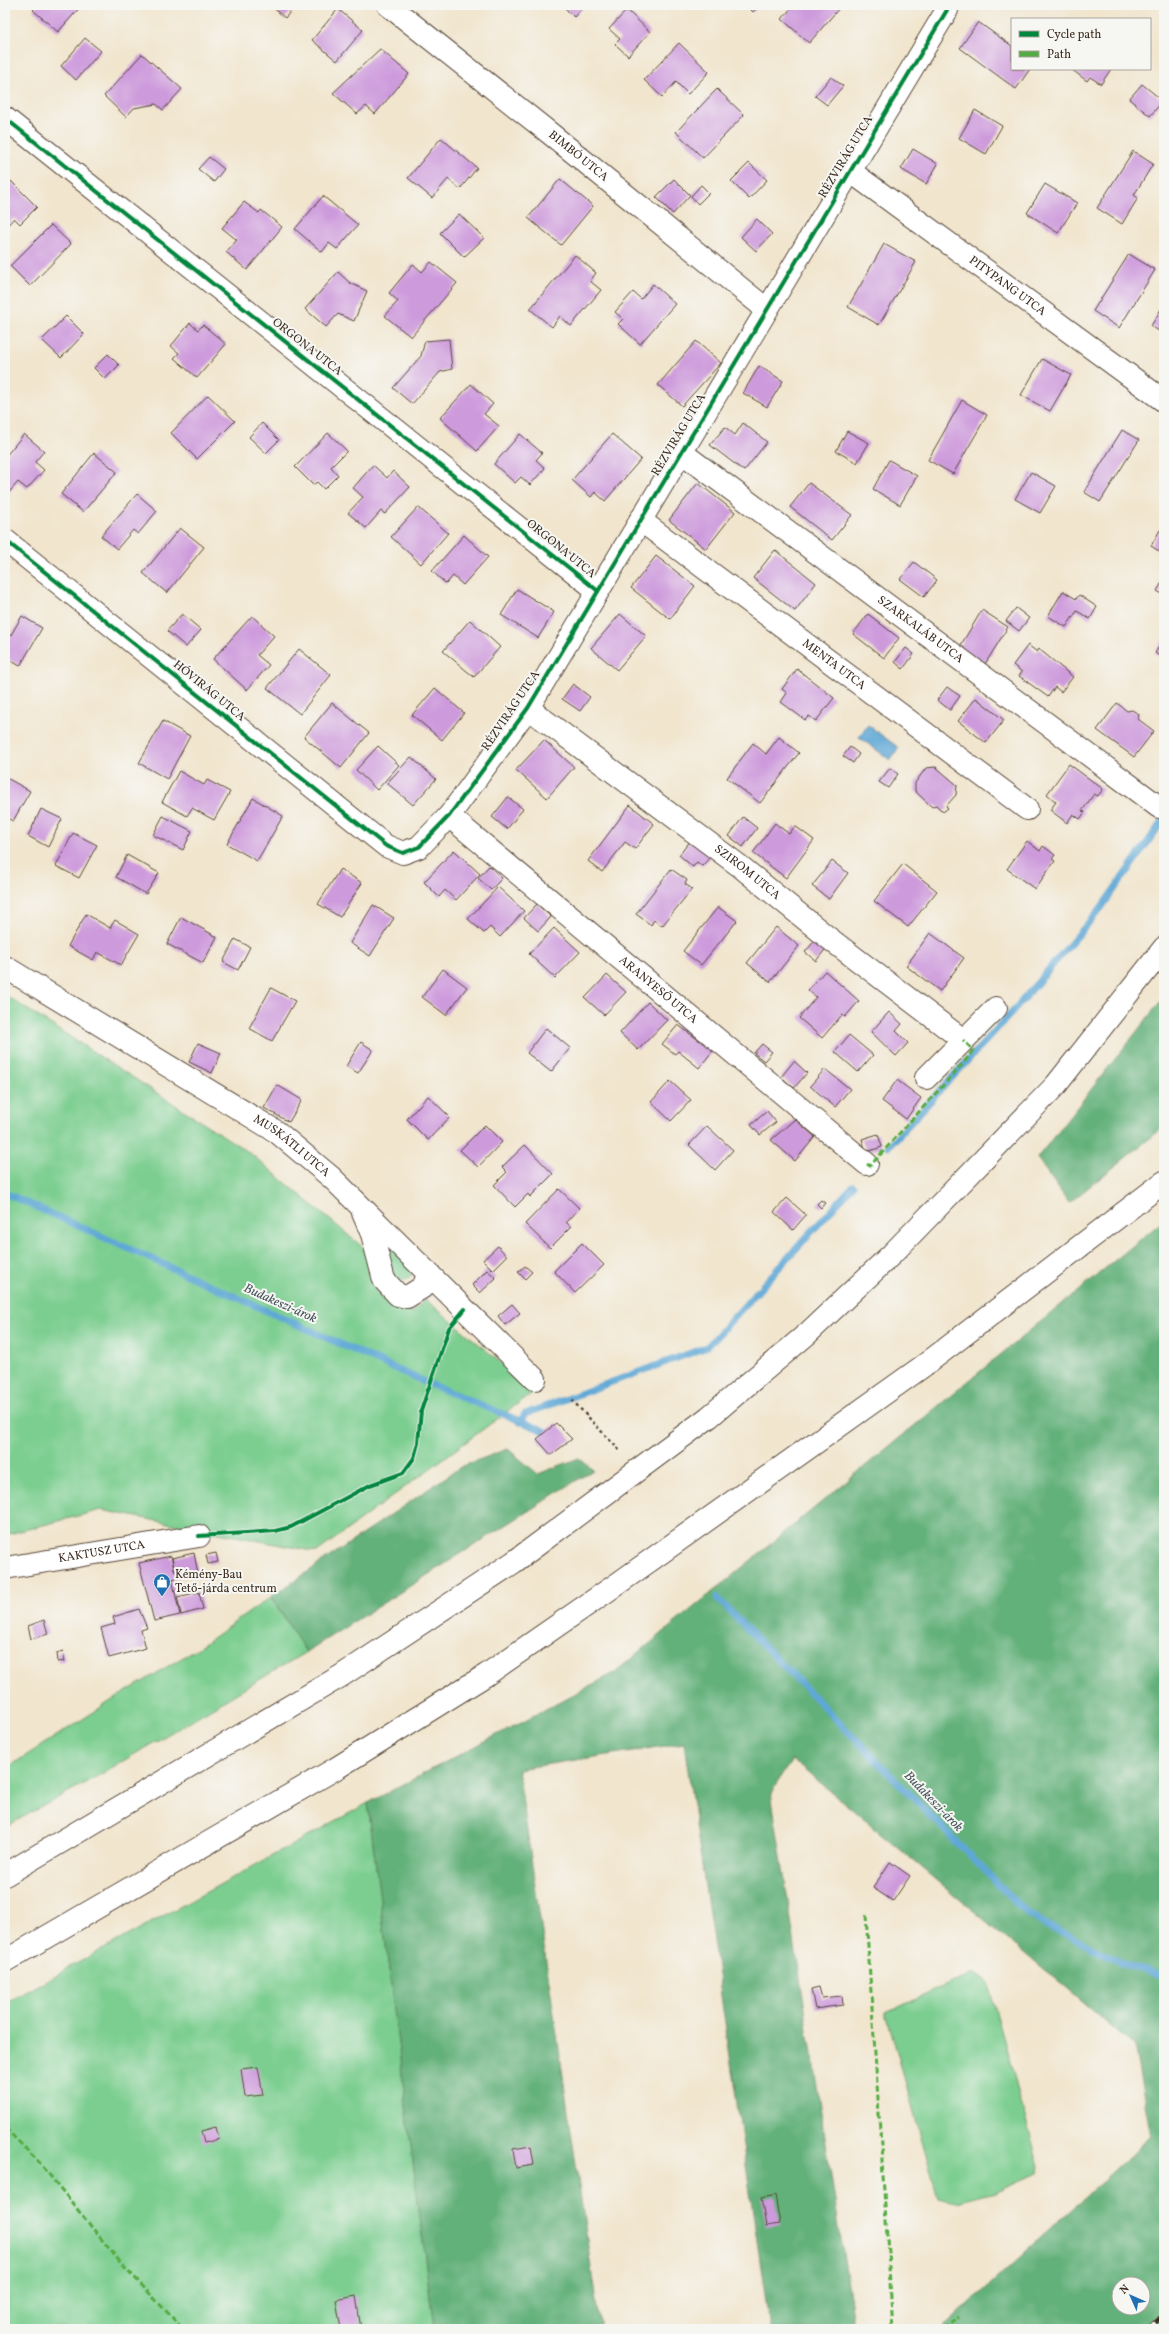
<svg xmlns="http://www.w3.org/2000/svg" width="1169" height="2334" viewBox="0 0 1169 2334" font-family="Vollkorn,serif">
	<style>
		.green { fill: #7bce90; stroke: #5b7c57 }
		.forest { fill: #64b17a; stroke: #506e4c; fill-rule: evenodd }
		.water { fill: #5fa8d6; stroke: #4d697a }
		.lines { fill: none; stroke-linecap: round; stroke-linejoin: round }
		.stream { stroke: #5fa8d6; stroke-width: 7 }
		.building { fill: #cd9adc }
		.minor-casing { stroke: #564638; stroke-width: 24 }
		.highway-casing { stroke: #564638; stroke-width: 24 }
		.path { stroke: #564638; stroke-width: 2.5; stroke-dasharray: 3 3; stroke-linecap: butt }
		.minor { stroke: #fff; stroke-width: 22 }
		.highway { stroke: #fff; stroke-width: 22 }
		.rail-casing { stroke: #3b2a1e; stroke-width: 4.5 }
		.rail { stroke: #f6f6f2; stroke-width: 3; stroke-dasharray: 9; stroke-linecap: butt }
		.quiet { stroke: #55ab43; stroke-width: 3; stroke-dasharray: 6 3; stroke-linecap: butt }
		.cycleway-casing { stroke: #f6f6f2; stroke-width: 6 }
		.cycleway { stroke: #00873e; stroke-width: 4 }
		.labels { text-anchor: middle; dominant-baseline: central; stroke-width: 4; stroke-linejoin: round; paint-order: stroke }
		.street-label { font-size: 12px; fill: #3b2a1e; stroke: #f6f6f2 }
		.poi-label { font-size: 12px; fill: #3b2a1e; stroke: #f6f6f2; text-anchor: start }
		.water-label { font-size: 13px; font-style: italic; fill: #48565e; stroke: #f6f6f2 }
	</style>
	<rect width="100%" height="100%" fill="#f6f6f2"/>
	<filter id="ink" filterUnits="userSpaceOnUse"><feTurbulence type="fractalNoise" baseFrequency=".025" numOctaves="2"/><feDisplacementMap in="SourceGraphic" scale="8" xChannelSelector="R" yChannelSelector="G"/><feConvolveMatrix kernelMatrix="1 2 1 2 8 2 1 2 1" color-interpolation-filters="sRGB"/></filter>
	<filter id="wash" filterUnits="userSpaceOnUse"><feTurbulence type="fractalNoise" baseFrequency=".012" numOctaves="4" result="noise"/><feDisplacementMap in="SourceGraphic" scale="16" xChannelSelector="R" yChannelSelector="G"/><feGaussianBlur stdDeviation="0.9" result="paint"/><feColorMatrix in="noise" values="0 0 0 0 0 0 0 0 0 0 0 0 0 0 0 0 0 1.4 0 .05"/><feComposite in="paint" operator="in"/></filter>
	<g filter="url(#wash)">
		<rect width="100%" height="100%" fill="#f1e5cd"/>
		<g class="green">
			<path d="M5,995L250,1153L365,1249L373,1281L411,1314L425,1299L535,1391L317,1552L101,1510L5,1535Z"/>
			<path d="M385,1238L413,1270C410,1282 401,1283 392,1275Z"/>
			<path d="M271,1597L306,1652L103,1773L5,1827V1769L114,1699L195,1650Z"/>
			<path d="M368,1803L434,2329H5V2003Z"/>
			<path d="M975,1972L988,1983L1039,2167L1037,2173L995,2192L957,2202L938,2198L886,2013Z"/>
		</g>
		<g class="forest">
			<path d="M1164,997V1127L1069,1203L1037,1158Z"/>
			<path d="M1164,1220V2329H942L1151,2136L1134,2045L792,1759L771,1793L855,2329H770L684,1743L518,1769L600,2329H434L368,1803L614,1673ZM1119,2284H1143V2308H1119Z"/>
			<path d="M508,1449L538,1474L579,1458L593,1470L306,1652L271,1597L462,1466Z"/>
		</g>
		<path class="water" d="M868,725L899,748L890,760L859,737Z"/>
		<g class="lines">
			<g class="stream">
				<path d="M888,1147L1016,1008L1101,908L1164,819"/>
				<path d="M5,1193L427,1383L547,1432"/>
				<path d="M520,1422L525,1414L707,1347L853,1186"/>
				<path d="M717,1598L1028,1915L1120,1962L1164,1977"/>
			</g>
		</g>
		<g id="blocks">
			<g class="building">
				<path d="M38,5H79L81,6L58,32L33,10Z"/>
				<path d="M270,5H296L285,18Z"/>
				<path d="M562,5H585L574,17Z"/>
				<path d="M746,5H760L753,12Z"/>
				<path d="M794,5H841V6L809,43L782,19Z"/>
				<path d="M338,9L363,30L337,61L312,40Z"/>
				<path d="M627,10L650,32L628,56L615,44L620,39L609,29Z"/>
				<path d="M978,22L1012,46V69H1030L1016,89L960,48Z"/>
				<path d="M85,38L101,51L76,80L61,66Z"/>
				<path d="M679,43L709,72L688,94L676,82L662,97L644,80Z"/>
				<path d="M380,49L409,74L375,114L366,106L357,114L333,93Z"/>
				<path d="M142,54L182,89L163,110L156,104L134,108L126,117L104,96Z"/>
				<path d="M1071,69H1111L1101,84L1090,77L1087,81Z"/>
				<path d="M831,77L843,86L827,105L815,96Z"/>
				<path d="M1142,84L1163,101L1150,116L1129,99Z"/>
				<path d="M717,89L744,115L703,158L676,132Z"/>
				<path d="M975,110L1002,126L986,154L959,138Z"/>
				<path d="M441,138L477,168L460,189L448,179L432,198L408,178Z"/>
				<path d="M913,149L938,164L926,184L901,169Z"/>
				<path d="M1133,151L1153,164L1134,195L1138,198L1122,224L1097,208Z"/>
				<path d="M209,157L224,169L214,182L198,169Z"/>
				<path d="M749,163L767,180L749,199L731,181Z"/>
				<path d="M560,179L593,206L561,245L528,218Z"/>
				<path d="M674,179L690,195L673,214L656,197Z"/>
				<path d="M11,181L37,207L20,224L14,218L5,228V187Z"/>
				<path d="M1045,184L1077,203L1058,233L1027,213Z"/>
				<path d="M701,185L709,193L698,204L691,196Z"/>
				<path d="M323,196L358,225L337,249L329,243L322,252L295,229Z"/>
				<path d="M244,202L259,213L261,210L282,227L247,270L226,252L237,240L222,228Z"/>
				<path d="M459,214L484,238L464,257L440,233Z"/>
				<path d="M757,219L772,234L756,251L741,237Z"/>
				<path d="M51,225L71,244L30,286L10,266Z"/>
				<path d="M884,244L916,262L879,325L848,307Z"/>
				<path d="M1129,254L1155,270L1119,328L1093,311Z"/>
				<path d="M575,255L596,273L590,281L601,290L571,326L560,316L552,327L530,309Z"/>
				<path d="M431,262L457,283L411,337L385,316L398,301L389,293L413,264L422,272Z"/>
				<path d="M338,272L350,283L367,291L354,321L338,314L326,327L305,309Z"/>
				<path d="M653,284L675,304L640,344L618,324L623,319L615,312L633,292L641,299Z"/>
				<path d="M1164,304V334L1151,326Z"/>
				<path d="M66,316L84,334L61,358L42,340Z"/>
				<path d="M190,323L198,330L203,325L226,344L197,378L174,358L179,353L171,346Z"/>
				<path d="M449,339L452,369L440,372L412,404L393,388L421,356L425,341Z"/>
				<path d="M696,341L721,363L682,406L658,385Z"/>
				<path d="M108,354L119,365L105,379L94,368Z"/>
				<path d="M1042,359L1071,375L1050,411L1021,395Z"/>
				<path d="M759,366L783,381L767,407L743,393Z"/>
				<path d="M471,384L493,404L484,414L499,426L477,451L440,418Z"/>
				<path d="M208,395L235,421L197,459L171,433Z"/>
				<path d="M962,400L987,415L953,474L928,460Z"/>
				<path d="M262,423L279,440L266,453L249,437Z"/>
				<path d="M743,423L767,442L744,471L710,445L725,427L735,435Z"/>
				<path d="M1122,430L1139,440L1100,502L1084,492Z"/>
				<path d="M847,431L869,443L857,463L836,451Z"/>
				<path d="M328,433L347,451L331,467L338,475L324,489L317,482L313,485L295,467Z"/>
				<path d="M24,434L44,451L35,462L44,470L27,489L18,482L5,497V457Z"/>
				<path d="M520,434L542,453L536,460L545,468L530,485L521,477L515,483L494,464Z"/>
				<path d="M612,434L641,459L605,501L595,492L591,497L572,480Z"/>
				<path d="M94,453L117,472L83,512L61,494Z"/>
				<path d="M889,460L917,476L900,505L873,489Z"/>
				<path d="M373,465L387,478L393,471L410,487L385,514L381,511L366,528L348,513L363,497L353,488Z"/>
				<path d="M1031,472L1056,486L1040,513L1015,499Z"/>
				<path d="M698,483L735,512L706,549L669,520Z"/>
				<path d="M809,483L852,515L832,540L790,507Z"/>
				<path d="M137,494L157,511L138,534L133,530L117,549L101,536Z"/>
				<path d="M418,507L448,533L421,564L391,537Z"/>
				<path d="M180,528L204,547L167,593L143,573Z"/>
				<path d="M1160,530L1164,533V549L1162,553L1151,546Z"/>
				<path d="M464,535L488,557L463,585L453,576L446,584L432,571Z"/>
				<path d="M775,550L816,583L795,611L753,578Z"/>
				<path d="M656,556L695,586L670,619L631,588Z"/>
				<path d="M914,562L937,580L924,597L900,579Z"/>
				<path d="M1164,579V595L1157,591Z"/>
				<path d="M517,589L554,612L538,638L501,615Z"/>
				<path d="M1063,591L1076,599L1079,595L1097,607L1090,619L1077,611L1066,627L1048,616Z"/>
				<path d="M1016,608L1029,618L1019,631L1006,621Z"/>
				<path d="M982,610L1008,627L985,664L959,648Z"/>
				<path d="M182,614L201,630L186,647L167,631Z"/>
				<path d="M620,614L646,636L617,670L591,648Z"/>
				<path d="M868,614L899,638L884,658L853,634Z"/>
				<path d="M22,616L42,628L20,666L5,657V645Z"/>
				<path d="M252,616L274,636L257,655L269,665L247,690L213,659Z"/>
				<path d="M470,620L500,647L474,677L443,651Z"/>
				<path d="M1164,639V659L1155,653Z"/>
				<path d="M1028,645L1037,652L1039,649L1073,677L1061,692L1055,687L1048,697L1019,676L1022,672L1013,665Z"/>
				<path d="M906,648L914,654L903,669L895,662Z"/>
				<path d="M299,649L331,675L300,714L267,688Z"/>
				<path d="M797,669L834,698L816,721L809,716L805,720L781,702L787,693L782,689Z"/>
				<path d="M573,684L590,697L580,711L562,699Z"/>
				<path d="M947,687L960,696L950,710L937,700Z"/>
				<path d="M435,688L464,713L442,740L412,715Z"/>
				<path d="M976,698L1004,720L986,743L958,721Z"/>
				<path d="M332,703L369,733L341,768L304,737Z"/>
				<path d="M1117,703L1127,711L1132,710L1139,714L1138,719L1154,731L1134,757L1097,730Z"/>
				<path d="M163,721L190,736L167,779L139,763Z"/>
				<path d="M779,737L799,753L760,803L727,778L753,743L766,754Z"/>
				<path d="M544,740L574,767L547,798L516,770Z"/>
				<path d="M378,746L399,765L377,790L356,770Z"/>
				<path d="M850,747L859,754L853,763L843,756Z"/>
				<path d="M411,757L436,779L413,805L387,783Z"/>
				<path d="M1069,764L1103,789L1098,796L1094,794L1082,811L1085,812L1080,819L1073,814L1067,823L1050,810L1056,802L1047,794Z"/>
				<path d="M936,767L957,785L956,795L946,806L948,808L943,812L936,805L932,807L915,791V783L926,768Z"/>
				<path d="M890,768L898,774L888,788L879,782Z"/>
				<path d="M179,771L204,785L207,780L230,792L214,820L192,808L187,816L162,802Z"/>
				<path d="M5,777L30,791L13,821L5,817Z"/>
				<path d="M508,797L523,809L507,829L492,817Z"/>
				<path d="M253,798L283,816L257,861L227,844Z"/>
				<path d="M630,805L654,824L635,849L625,842L602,872L588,861Z"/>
				<path d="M41,809L62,819L48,847L28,836Z"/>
				<path d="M163,816L192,831L183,850L153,835Z"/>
				<path d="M743,817L757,828L743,847L729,836Z"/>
				<path d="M775,823L789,834L795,826L814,840L786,878L753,853Z"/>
				<path d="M73,833L97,845L79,878L56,866Z"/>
				<path d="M692,839L712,855L702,866L697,862L693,867L679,855Z"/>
				<path d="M1027,841L1040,851L1043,846L1055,855L1052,859L1055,861L1035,889L1007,869Z"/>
				<path d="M454,850L480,874L456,900L445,890L439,897L424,882Z"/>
				<path d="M127,855L159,873L146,894L116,877Z"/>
				<path d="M832,861L848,873L829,899L812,886Z"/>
				<path d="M903,864L937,891L908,927L874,901Z"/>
				<path d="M489,866L502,878L491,890L478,878Z"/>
				<path d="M340,869L362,883L340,917L318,904Z"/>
				<path d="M671,869L687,880L685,884L692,889L662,926L654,920L651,925L636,914Z"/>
				<path d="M498,887L524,911L500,937L490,927L484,933L468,919Z"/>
				<path d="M537,904L551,917L538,931L524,918Z"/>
				<path d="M373,905L394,918L370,956L350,943Z"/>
				<path d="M718,907L737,921L701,965L683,951Z"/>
				<path d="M86,914L110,928L115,920L139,934L121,965L97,952L93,960L68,946Z"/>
				<path d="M181,917L217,937L203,963L167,944Z"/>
				<path d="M776,927L799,946L770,982L747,963Z"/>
				<path d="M554,928L580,952L555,978L529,954Z"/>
				<path d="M930,933L964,958L940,991L906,966Z"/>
				<path d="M817,938L828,946L816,961L805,952Z"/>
				<path d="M235,939L250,947L238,970L223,962Z"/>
				<path d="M443,969L467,987L446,1015L422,997Z"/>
				<path d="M825,971L859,1001L845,1017L842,1015L822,1038L799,1018L816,997L808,990Z"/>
				<path d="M607,975L626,992L604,1015L585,998Z"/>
				<path d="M271,988L295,1001L272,1041L249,1028Z"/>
				<path d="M648,1002L667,1020L638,1050L620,1033Z"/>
				<path d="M889,1012L902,1024L896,1031L908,1043L896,1056L871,1032Z"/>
				<path d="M678,1025L700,1041L707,1033L719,1043L699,1068L678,1051L675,1054L662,1044Z"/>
				<path d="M546,1028L570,1048L551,1072L527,1053Z"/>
				<path d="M849,1035L873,1055L858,1072L835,1052Z"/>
				<path d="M361,1042L373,1050L358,1073L346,1066Z"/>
				<path d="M198,1043L221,1053L212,1073L189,1062Z"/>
				<path d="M762,1044L772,1052L764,1061L754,1053Z"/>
				<path d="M794,1061L807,1073L794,1088L781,1077Z"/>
				<path d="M825,1069L850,1089L835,1107L810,1086Z"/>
				<path d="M897,1080L921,1098L906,1119L882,1101Z"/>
				<path d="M670,1081L691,1100L671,1121L651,1102Z"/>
				<path d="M277,1085L302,1100L289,1122L264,1108Z"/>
				<path d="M428,1096L450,1117L428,1140L407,1119Z"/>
				<path d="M767,1111L776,1122L760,1135L751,1125Z"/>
				<path d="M795,1119L815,1137L795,1161L771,1140Z"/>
				<path d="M485,1125L502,1142L478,1167L460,1150Z"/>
				<path d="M707,1126L733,1150L715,1170L689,1145Z"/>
				<path d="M878,1134L882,1147L866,1152L862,1139Z"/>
				<path d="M525,1145L553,1174L530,1197L528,1194L515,1207L494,1185L507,1172L502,1167Z"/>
				<path d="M559,1189L579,1208L566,1222L571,1227L550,1248L525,1224Z"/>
				<path d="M787,1198L806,1215L793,1230L774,1212Z"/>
				<path d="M821,1200L825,1203L821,1208L817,1204Z"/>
				<path d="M582,1243L604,1265L575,1293L554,1271Z"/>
				<path d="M498,1246L507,1256L493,1270L483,1260Z"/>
				<path d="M525,1266L532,1272L525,1279L518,1272Z"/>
				<path d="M487,1270L496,1278L480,1293L472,1285Z"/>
				<path d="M512,1304L520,1313L505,1325L498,1316Z"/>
				<path d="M556,1423L572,1439L551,1455L537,1439Z"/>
				<path d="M194,1553L198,1574L172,1579L180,1615L154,1621L139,1563L171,1556L175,1572L172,1558Z"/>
				<path d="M216,1553L218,1562L208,1564L206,1555Z"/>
				<path d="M199,1592L203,1609L181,1615L177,1597Z"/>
				<path d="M139,1609L147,1628L141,1630L146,1648L109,1658L101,1628L115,1624L113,1617Z"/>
				<path d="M44,1620L48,1634L31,1639L28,1626Z"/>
				<path d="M63,1651L65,1661L58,1662L57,1653Z"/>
				<path d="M890,1862L910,1876L893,1901L873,1888Z"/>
				<path d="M819,1987L822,1998L842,1996L843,2005L815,2009L811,1989Z"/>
				<path d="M258,2067L263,2095L245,2097L241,2069Z"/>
				<path d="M216,2127L219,2139L204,2143L201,2131Z"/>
				<path d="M531,2146L534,2165L516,2168L513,2149Z"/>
				<path d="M775,2195L780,2224L766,2226L761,2198Z"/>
				<path d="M356,2296L361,2329H341L336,2300Z"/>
			</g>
		</g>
	</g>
	<g filter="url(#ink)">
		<use href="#blocks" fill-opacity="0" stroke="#564638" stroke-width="1"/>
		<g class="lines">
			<g class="minor-casing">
				<g id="minor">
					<path id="s1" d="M388,5L552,135L766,309"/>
					<path d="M5,118L598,591"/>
					<path id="s2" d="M850,171L1164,401"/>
					<path id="s3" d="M681,452L1159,807"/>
					<path id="s4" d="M640,520L1027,809"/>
					<path d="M5,540L386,846L403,853L419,847L449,816L528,708L947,10L946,5"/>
					<path id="s5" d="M528,708L741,867L826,936L963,1040"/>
					<path id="s6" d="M449,816L867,1164"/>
					<path id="s7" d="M5,967L277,1132L332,1178L535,1379"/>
					<path d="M926,1078L996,1008"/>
					<path d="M363,1213L372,1234L384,1280L398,1295L407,1297L423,1287L429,1273"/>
					<path id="s8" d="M5,1568L199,1536"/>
				</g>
			</g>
			<g class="highway-casing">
				<g id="highway">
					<path d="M5,1875L341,1676L514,1562L709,1417L807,1334L892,1254L1056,1085L1164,948"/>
					<path d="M5,1961L335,1769L486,1675L620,1582L926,1364L1164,1182"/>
				</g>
			</g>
			<path class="path" d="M572,1400L621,1452"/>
			<use href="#minor" class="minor"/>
			<use href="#highway" class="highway"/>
			<g class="rail-casing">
				<path id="rail" d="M1149,2329L1164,2314"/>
			</g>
			<use href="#rail" class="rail"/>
			<g class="quiet">
				<path d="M867,1164L870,1166L966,1060L973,1050L963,1040"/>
				<path d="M866,1915L893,2329"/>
				<path d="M5,2128L39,2162L120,2262L183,2329"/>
				<path d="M943,2329L959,2317"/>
			</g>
			<g class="cycleway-casing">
				<g id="cycleway">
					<path d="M5,118L598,591"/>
					<path d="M5,540L386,846L403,853L419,847L449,816L528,708L947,10L946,5"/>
					<path d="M199,1536L275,1531L291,1527L370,1485L403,1473L414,1458L418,1443L421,1411L449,1328L465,1309"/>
				</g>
			</g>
			<use href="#cycleway" class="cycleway"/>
		</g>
	</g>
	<defs>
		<g id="shop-pin" transform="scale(0.9)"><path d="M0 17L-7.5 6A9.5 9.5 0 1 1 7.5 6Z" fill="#1f6fb2" stroke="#f6f6f2"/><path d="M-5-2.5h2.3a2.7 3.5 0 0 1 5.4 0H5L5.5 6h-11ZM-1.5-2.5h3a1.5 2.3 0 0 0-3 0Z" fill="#fff"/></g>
	</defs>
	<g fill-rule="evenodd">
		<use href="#shop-pin" x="162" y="1582"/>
	</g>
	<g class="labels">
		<g class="street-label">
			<text stroke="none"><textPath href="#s1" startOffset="243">BIMBÓ UTCA</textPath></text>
			<text transform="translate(846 157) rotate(-59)">RÉZVIRÁG UTCA</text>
			<text stroke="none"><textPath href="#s2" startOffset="195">PITYPANG UTCA</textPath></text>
			<text transform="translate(307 347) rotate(38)">ORGONA UTCA</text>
			<text transform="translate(679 435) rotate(-59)">RÉZVIRÁG UTCA</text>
			<text transform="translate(561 549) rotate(39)">ORGONA UTCA</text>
			<text stroke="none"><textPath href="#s3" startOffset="298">SZARKALÁB UTCA</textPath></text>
			<text stroke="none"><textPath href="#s4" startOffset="242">MENTA UTCA</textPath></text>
			<text transform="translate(209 691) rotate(39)">HÓVIRÁG UTCA</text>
			<text transform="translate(511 711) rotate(-56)">RÉZVIRÁG UTCA</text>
			<text stroke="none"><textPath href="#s5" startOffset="274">SZIROM UTCA</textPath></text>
			<text stroke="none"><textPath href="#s6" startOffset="272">ARANYESŐ UTCA</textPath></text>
			<text stroke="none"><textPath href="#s7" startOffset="338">MUSKÁTLI UTCA</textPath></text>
			<text stroke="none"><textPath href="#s8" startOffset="98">KAKTUSZ UTCA</textPath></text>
		</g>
		<g class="poi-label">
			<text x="175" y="1575">Kémény-Bau<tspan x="175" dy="14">Tető-járda centrum</tspan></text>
		</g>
		<g class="water-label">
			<text transform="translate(280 1304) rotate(24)">Budakeszi-árok</text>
			<text transform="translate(933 1802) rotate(46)">Budakeszi-árok</text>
		</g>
	</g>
	<rect width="1169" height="2334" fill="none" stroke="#f6f6f2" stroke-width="20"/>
	<rect x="1011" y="18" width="140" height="52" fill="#f6f6f2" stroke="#aba49d"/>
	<rect x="1019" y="31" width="20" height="6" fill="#00873e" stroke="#aba49d"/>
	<text x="1047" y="38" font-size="12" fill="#3b2a1e">Cycle path</text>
	<rect x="1019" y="51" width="20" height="6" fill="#55ab43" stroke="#aba49d"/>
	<text x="1047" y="58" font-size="12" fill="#3b2a1e">Path</text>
	<g transform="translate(1131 2296) rotate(315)"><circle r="19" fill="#f6f6f2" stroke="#aba49d"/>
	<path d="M0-3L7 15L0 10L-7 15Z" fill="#1f6fb2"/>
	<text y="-6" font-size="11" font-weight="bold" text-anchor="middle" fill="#3b2a1e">N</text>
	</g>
</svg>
